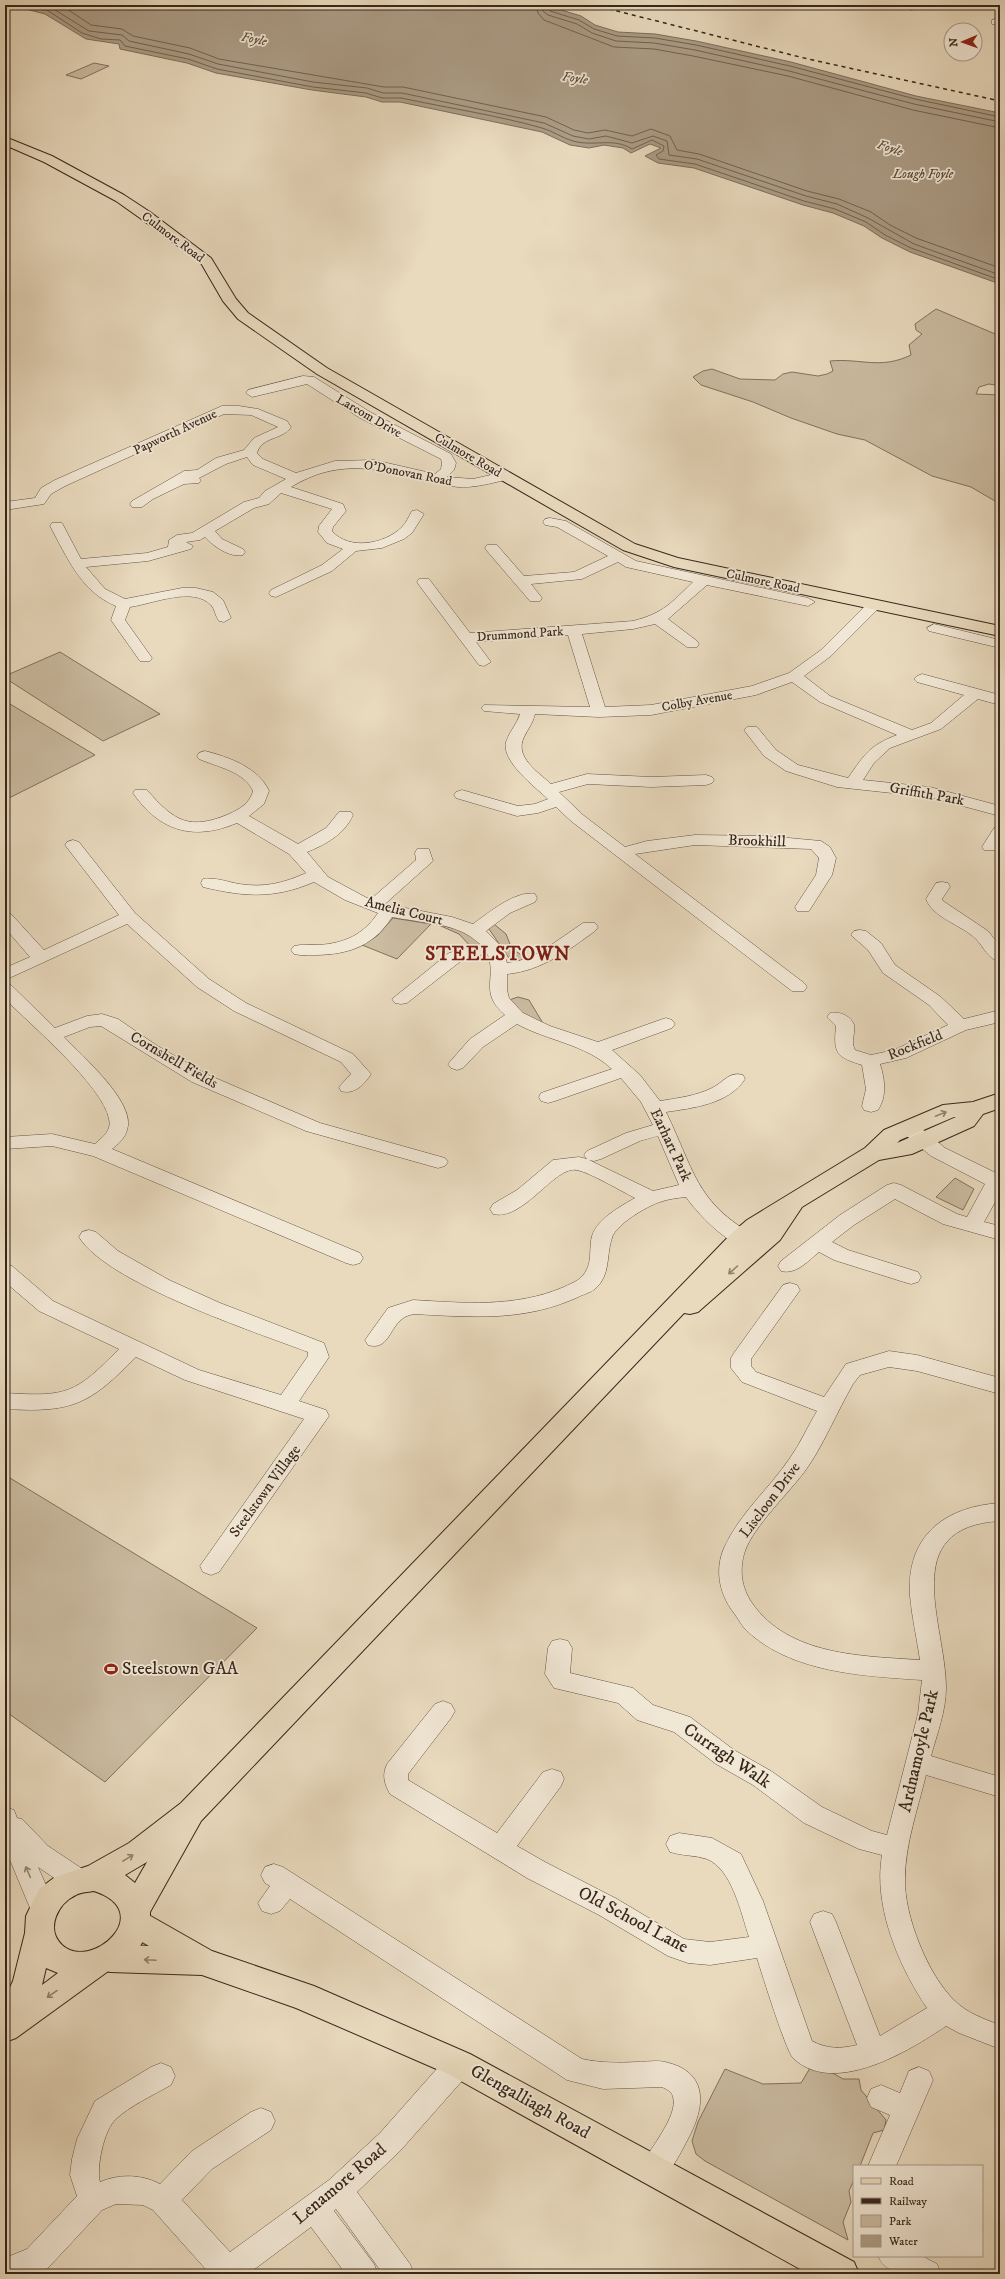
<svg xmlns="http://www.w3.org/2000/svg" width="1005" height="2279" viewBox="0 0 1005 2279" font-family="'IM FELL DW Pica',serif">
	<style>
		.green { fill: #cbbca2; stroke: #81725e }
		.water { fill: #ac9d87; stroke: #7d6e5c }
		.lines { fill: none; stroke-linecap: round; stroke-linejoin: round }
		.shore { stroke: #726251; stroke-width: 1 }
		.minor-casing { stroke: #645444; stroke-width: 1 }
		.major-casing { stroke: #37271b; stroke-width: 2 }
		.highway-casing { stroke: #37271b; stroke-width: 2 }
		.minor { fill: #f1e7d5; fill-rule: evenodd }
		.major { fill: #e9dabe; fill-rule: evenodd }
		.highway { fill: #e9dabe; fill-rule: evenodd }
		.rail { stroke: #37271b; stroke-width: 1.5; stroke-dasharray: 4 4; stroke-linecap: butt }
		.oneway { stroke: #90806c }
		.oneway2 { stroke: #948778 }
		.labels { text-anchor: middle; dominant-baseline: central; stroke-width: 3.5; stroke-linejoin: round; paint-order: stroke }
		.far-water-label { font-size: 13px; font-style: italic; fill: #5a4a3b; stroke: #f1e7d5 }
		.far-street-label { font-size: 13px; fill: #37271b; stroke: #f1e7d5 }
		.street-label { font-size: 15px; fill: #37271b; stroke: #f1e7d5 }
		.near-poi-label { font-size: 18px; fill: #37271b; stroke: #f1e7d5; text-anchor: start }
		.near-street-label { font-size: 18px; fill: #37271b; stroke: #f1e7d5 }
		.district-label { font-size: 19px; font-weight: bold; letter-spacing: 1px; fill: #7a1f14; stroke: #f1e7d5 }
	</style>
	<rect width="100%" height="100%" fill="#e9dabe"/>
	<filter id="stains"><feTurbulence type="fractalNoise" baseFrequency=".005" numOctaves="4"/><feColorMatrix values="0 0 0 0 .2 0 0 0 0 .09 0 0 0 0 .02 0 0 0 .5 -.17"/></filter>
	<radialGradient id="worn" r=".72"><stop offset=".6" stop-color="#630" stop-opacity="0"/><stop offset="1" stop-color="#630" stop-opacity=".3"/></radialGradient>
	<g class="green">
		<path d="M94,63L109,66L81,79L66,75Z"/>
		<path d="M936,309L1000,336V361L998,362L1000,386L989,384L979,387L976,394L1000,395V479L996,481L1000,489V504L971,487L932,476L865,440L837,434L791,418L753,402L701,385L693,377L703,371L712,369L740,379L775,380L783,374L792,372L818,376L827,374L833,371L830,361C861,358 880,370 911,355L909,345L922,334L916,330L915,324Z"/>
		<path d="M60,652L160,714L103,741L5,678V676Z"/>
		<path d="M5,701L95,755L5,800Z"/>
		<path d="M393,918L431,924L397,959L362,945L377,936Z"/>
		<path d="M434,923L467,932L482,944L473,949L459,934Z"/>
		<path d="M494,924L506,934L512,949L528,959L522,961H511L489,929Z"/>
		<path d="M518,997L529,1000L544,1025L529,1019L509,1000Z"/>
		<path d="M955,1178L974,1189L963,1210L936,1197Z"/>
		<path d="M5,1475L257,1628L105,1782L5,1711Z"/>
		<path d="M810,2068L826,2069L843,2079H859L861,2090L886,2120L884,2130L873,2133L860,2166H854V2180L849,2191L851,2202L843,2222L848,2240L705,2161L696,2154L692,2141L698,2122L725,2069L763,2084L801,2083Z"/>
	</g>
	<path class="water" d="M10,5H545L581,16L595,25L618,32L655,34L696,41L791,62L916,96L1000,113V284L910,252L882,238L864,226L833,213L803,205L694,168L658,163L645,156L661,148L650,144L631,153L623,148L604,145L589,148L570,145L542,132L400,102H382L366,97L312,90L216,73L187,63L120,49L119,44L86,39L45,14Z"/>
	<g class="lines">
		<g class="shore">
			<path d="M22,5L47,10L82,33L101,39L120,40L125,46L188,59L217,69L313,87L366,93L382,98H401C448,108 496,115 542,128C553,131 562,138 573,141C594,147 613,137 632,149L652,140L664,146L663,151L656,155L659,159L695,164L804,201L835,209L866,222L885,235L911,248L1000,280"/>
			<path d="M47,5L89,31L122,35L129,41L189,54L218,64L313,82L367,88L383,93H402L544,123L573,136L589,139L606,136L632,143L653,136L667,141L669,155L697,159L806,196L837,204L868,218L914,244L1000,275"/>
			<path d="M61,5L91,25L122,29L133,36L190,48L219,59L384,87H403L546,117L574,130L588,133L605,130L632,136L651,129L670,136L677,150L699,154L807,191L839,199L871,212L890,225L916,238L1000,268"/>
			<path d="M536,5L538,13L544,20L614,47L654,49L693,56L788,76L913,110L1000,128"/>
			<path d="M542,5L543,11L548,15L577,24L592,33L616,41L654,43L695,50L789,71L914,104L1000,122"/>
			<path d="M547,5L550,11L579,20L594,29L617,36L655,38L696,45L790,66L915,99L1000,117"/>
		</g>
		<g class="minor-casing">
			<g id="minor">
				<path d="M903,5H915L917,7L912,10Z"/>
				<path d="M995,19H1000V25L992,24V20Z"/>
				<path d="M303,376L314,377L370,412L451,454L456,463L454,470L447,477L473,479L504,472L511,476L509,479C492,483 475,488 458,487C446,486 434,482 422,479C373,468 337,459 291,487L343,504L346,511L333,527L332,531C349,551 385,544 402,527C406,523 409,516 412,511L417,510L424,514L412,533L404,539L382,548L356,551L332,571L276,597L271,596L269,593L271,590L322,565L343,549L327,543L318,532L319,526L332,509L281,493L269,504L254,508L215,531L222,539L243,549L245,552L243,555C230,558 213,546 205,537L200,540L186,542L193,546L191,549L148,561L86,567L105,589L125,599L182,588H196L213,592L223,600L231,618L224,622L219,621C215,616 215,609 211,605C193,586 152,604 130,607L125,620L152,658L150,661H140L111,620L116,606C81,592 67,557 50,526L52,523H62L81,559L147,553L168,547L169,540L177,535L192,533L244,502L259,498L265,491L286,479L253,465L247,457L226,464L199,478L201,480L199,483L184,484L153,499L142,507H132L130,504L132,501L184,471L197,470L216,458L244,450L254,438L278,427L251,415L224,414L65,486L51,494L44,504L5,510V502L35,498L41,488L55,480L222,406H239L258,409L287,421L291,427C283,440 262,436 257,453L263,459L296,473L335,461L374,460L435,474L441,469L442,463L441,459L360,418L307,384L252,397L246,393L248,390Z"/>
				<path d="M550,518L566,521L636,561L808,598L815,602L808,606L707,585L668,619L697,641L699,644L697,647H687L655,624L633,629L582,634L605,707L651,705L752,686L789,673L821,650L869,602H879L881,605L879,608L831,656L804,676L830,696L912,730L931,723L964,695L917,682L914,679L917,676L922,674L1000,695V705L978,699L941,729L890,748L874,763L863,780L930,787L1000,806V816L929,797L837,787L786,771L764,756L744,730L747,727H757L776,750L798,765L848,778C864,755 870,745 897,735L820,702L792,682L756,695L651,715L599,717L535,714C533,723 528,729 524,737C514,757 538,772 551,784L587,774L651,777L706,775L712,777L714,780L712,783L706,785L651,787L588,784L559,792L583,815L625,847L647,841L695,835L767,836L821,841L830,847L836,858L832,875L809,911H797L795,907L816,875L819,858L811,849L695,845L635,854L804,983L807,987L804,991H792L571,821L556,807L538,813L517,816L456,798L454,795L456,792L462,790L518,806L535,804L548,799C535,787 501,761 506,742C509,732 517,724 520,714L484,711L481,708L484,705L590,707L568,635L476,642L491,662L484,666L479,665L419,585L417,582L419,579H429L470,633L633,621C664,613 671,603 693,582L626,567L618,562L582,579L531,584L542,598L540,601H530L487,551L485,548L487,545H497L524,576L574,572L608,556L557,527L545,525L543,522L545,519Z"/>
				<path d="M934,624L1000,640V648L929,631L927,628Z"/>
				<path d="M205,751C229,757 259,768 269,791L264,804L249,816L298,844L326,828L339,812H351L353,815C345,834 325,845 307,852L328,877L367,898L371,899L416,860L415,853L417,849H429L433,861L385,904L452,917L473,924C488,913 516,890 535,894L537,898L535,902L510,913L486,931L501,946L507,963L519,961L541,952L583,923H595L598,927L595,931C569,950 541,971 507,974V990L509,998L523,1013L550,1026L598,1042L660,1020L666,1018L672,1020L675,1024L672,1028L612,1050L640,1075L660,1101C678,1098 696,1096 712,1088C724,1082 729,1071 743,1075L745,1079C729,1104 693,1108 666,1112C696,1174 696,1205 763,1240L766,1245L763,1250C739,1257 699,1216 686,1197C677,1198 668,1199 660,1202C647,1206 615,1225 612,1238C606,1255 611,1275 595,1289C590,1293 581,1295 576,1298C522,1322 471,1317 414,1314C410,1315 405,1316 402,1319C389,1329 388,1351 368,1345L365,1340L388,1308L413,1300C464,1303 515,1308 564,1287C574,1282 582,1280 587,1269C592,1259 589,1246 592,1236C597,1219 621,1206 635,1198C621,1191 591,1173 577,1170C555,1165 523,1222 493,1214L490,1209L493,1204L517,1190L553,1160L579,1157L587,1159L584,1155L587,1151L626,1133L653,1125L641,1102L621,1078L555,1101L548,1103L541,1101L539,1097L541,1093L612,1069C585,1044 548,1041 517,1024L483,1047L463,1068L457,1070L451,1068L448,1064L470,1039L505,1015C478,992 498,977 487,953L461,961L407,1003L401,1004L395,1003L392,999L449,953L480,944C457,922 422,923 392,917C370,952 339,956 300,955L294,954L291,950L294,946C302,944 311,945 319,945C345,943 363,935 378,913L345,900L314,882C274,899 245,897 203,887L201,883L203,879C215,877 228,882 239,884C264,888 284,883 306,873L289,854L237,823C194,841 160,832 133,793L135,790H147C174,821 189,831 229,814C240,809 250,803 253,791C245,772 218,767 199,759L197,756L199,753ZM658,1136L679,1185L653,1191L589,1160L594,1161L601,1159L640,1141Z"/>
				<path d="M1000,826V844L996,850H984L982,847L994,828Z"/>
				<path d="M73,840L79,842L135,913L209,979L246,1003L353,1054L371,1074C364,1085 354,1095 341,1091L339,1087L351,1074L341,1062L234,1011L197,987L127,924L5,980V968L30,957L5,928V913L11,914L44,950L119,915L65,845L67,842Z"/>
				<path d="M942,882L948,883L950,887L942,899L943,901L988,931L1000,946V962C988,959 984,947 976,939C962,925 933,918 926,899L936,883Z"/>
				<path d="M860,930L866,931L881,943L895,965L941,997L964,1019L1000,1010V1022L966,1030L906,1058L880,1064C885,1080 887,1096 878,1110L871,1112L864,1110L862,1106L866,1089L862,1065C837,1057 833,1054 836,1026L827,1017L830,1013C838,1011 851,1015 854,1025C856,1033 850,1041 855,1050L871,1055L894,1050L948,1025L929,1005L883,973L868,950L851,935L854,931Z"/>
				<path d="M5,984L11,985L55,1028L87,1016L102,1014L118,1019L156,1045L206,1074L320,1123L445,1158L448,1162L445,1166L438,1168L306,1131L192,1082L101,1026L90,1027L64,1037C81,1055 137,1103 127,1130C125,1138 118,1144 112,1149L360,1253L363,1258L360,1263L353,1265L346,1263L93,1156L52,1146L5,1149V1137L52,1134L95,1144C103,1137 112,1130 109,1119C103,1086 30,1024 5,999Z"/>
				<path d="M909,1122L916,1124L945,1148L1000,1175V1193L984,1222L1000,1226V1240L943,1224L895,1199L854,1225L832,1242L848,1250L918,1272L921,1277L918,1282L911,1284L904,1282L834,1260L819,1252C808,1261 796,1275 781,1271L778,1266L781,1261L840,1215L887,1185L894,1183L901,1185L957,1214L967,1217L985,1184L931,1156L902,1132L900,1128L902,1124Z"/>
				<path d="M89,1230L96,1232L118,1251L169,1280L220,1303L324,1343L329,1357L299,1401L326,1410L329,1416L219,1572L211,1575L203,1572L200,1566L304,1419L185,1380L136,1357C89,1405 72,1413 5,1409V1393C67,1397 75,1394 119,1349L39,1311L5,1282V1264L12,1266L53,1301L199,1370L281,1395L308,1356V1352C255,1332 107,1283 79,1237L82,1232Z"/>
				<path d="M790,1283L797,1285L800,1290L751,1359V1366L756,1372L824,1397L846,1364L889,1351L917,1355L1000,1378V1394L917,1371L889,1367L860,1375L853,1384C838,1410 822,1448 805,1471C788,1494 754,1526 745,1551C739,1569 741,1587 752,1603C789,1656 862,1656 920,1660C917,1639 912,1618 910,1596C906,1537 943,1507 1000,1503V1521C896,1527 946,1624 946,1688C946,1711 937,1734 931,1756L1000,1777V1797L926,1775C918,1808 905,1845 905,1879C904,1915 928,1976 955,2001C967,2013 984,2019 1000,2025V2049L959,2033L946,2026C909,2051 834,2097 793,2058C786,2051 762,1974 757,1958L710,1965L688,1963L668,1956L599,1915L527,1878L390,1794C384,1783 382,1775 387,1764L435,1704L443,1701L451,1704L455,1711L451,1718L408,1774V1780L497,1833L543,1772L552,1769L561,1772L564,1779L561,1786L517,1846L545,1862L617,1899L684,1939L710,1942L749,1937C741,1913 732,1869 707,1859C696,1855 682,1856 670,1852L666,1844L670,1836L679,1833L712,1838L741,1854L763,1901L812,2041C827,2049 840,2049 857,2045L810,1922L814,1914L823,1911L832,1914L836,1922L880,2036L927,2008C899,1967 873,1906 882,1855L859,1849L804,1823L753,1785L716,1764L674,1732L637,1720L618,1703L554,1688L545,1674L548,1648L552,1641L560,1639L568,1641L572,1648L570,1673L633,1688L653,1705L690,1717L734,1750L771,1771L822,1807L872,1831L887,1835L918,1714L922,1680C863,1676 790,1673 745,1629C740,1623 736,1615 731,1609C719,1591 715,1569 724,1548C739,1514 769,1489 790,1458C800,1444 808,1426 817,1411L742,1382L731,1368V1358L734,1353L783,1285Z"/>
				<path d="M5,1807L14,1810L17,1818L22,1819L48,1846L87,1872L91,1880L87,1888L78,1891L69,1888L38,1867L56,1908L52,1916L43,1919L34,1916L30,1908L5,1848Z"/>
				<path d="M274,1864L283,1867L582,2059C601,2063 618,2063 637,2062C646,2062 657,2060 665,2062C706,2071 706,2102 691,2133C682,2150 671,2176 653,2183L643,2179L639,2170C647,2152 679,2116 673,2097C672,2091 666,2089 662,2087L603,2089L567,2080L290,1899L280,1911L271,1914L262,1911L258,1903L270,1886L265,1883L261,1875L265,1867Z"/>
				<path d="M459,2051L469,2055L472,2064L469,2073L400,2151L357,2192L410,2264L414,2274H383L336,2209L334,2211L374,2264L378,2274H346L311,2227L248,2274H210L153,2210L143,2205L116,2204L102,2210L47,2269L35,2274H5V2258L27,2249L77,2196L70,2175L72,2159L77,2139L95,2101L151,2067L161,2063L171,2067L175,2076L171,2085C155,2094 128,2107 116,2119C104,2129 96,2168 100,2182C119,2174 141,2174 160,2184L192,2151L251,2112L261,2108L271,2112L275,2121L271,2130L212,2169L182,2200L230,2252L329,2180L380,2133L449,2055Z"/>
				<path d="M919,2067L929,2071L933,2080L896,2166H868L890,2115L871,2107L867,2098L871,2089L881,2085L900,2093L909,2071Z"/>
				<path d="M878,2256H922L937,2264L941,2274C919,2274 888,2279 878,2256Z"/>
			</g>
		</g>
		<g class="major-casing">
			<g id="major">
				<path d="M5,137L52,156L124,195L150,212L211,258L236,299L248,313L327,368L635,544L678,558L1000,626V636L674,567L623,550L317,374L238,319L223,301L201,263L140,218L116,201L44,162L5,145Z"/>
				<path d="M136,1910L147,1914L212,1951L314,1986L470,2054L854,2262L859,2274H809L448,2074L296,2008L202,1975L110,1972L99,1968L95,1958L99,1948L110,1944L149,1946L125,1932L121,1923L125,1914Z"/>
			</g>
		</g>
		<g class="highway-casing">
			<path id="highway" d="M1000,1093V1108L983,1114L974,1126L912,1154L879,1160L802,1207L780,1240L698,1312L690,1314L684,1313L201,1821L150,1912C151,1940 132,1962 107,1972L16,2038L5,2042V1998L13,1981L25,1933L26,1916L39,1889L55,1877L88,1866L129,1843L181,1803L733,1232L747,1220L865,1148L884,1130L943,1105L973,1102ZM954,1117H956L897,1143L900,1140ZM147,1862L135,1883L125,1875ZM94,1891C158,1912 91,1972 62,1945C45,1929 58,1903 76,1895C81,1892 88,1892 94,1891ZM46,1968L58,1973L42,1985Z"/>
		</g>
		<use href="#minor" class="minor"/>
		<use href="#major" class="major"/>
		<use href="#highway" class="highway"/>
		<path class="rail" d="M593,5L808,59L1000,101"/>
	</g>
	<defs><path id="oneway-shaft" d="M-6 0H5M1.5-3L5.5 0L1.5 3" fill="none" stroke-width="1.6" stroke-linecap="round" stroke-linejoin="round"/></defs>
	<g class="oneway">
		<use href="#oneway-shaft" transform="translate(941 1114) rotate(-22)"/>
		<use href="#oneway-shaft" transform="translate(733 1270) rotate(138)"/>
		<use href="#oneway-shaft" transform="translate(128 1858) rotate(-31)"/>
		<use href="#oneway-shaft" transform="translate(150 1960) rotate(-177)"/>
		<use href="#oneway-shaft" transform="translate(52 1994) rotate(145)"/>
	</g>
	<use class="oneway2" href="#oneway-shaft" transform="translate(28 1872) rotate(-113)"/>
	<defs>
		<g id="stadium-bare" transform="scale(1.08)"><path d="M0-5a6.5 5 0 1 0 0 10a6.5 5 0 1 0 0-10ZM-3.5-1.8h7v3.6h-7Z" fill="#8f2418" stroke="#f1e7d5" stroke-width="2.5" paint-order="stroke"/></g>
	</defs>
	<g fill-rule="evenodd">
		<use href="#stadium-bare" x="111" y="1669"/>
	</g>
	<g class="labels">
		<g class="far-water-label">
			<text transform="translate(254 39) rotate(11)">Foyle</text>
			<text transform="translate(575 78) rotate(8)">Foyle</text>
			<text transform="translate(890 148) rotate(18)">Foyle</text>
			<text x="923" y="174">Lough Foyle</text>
		</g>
		<g class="far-street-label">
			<text transform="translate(173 237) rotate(37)">Culmore Road</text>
			<text transform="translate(369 416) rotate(30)">Larcom Drive</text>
			<text transform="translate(175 432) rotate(-25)">Papworth Avenue</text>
			<text transform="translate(468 455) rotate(30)">Culmore Road</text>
			<text transform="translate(408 473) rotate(11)">O'Donovan Road</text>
			<text transform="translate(763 581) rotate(12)">Culmore Road</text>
			<text transform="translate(520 634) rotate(-4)">Drummond Park</text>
			<text transform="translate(697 701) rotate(-10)">Colby Avenue</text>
		</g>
		<g class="street-label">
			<text transform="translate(927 794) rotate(10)">Griffith Park</text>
			<text transform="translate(757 841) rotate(2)">Brookhill</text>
			<text transform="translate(404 911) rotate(14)">Amelia Court</text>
			<text transform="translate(915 1045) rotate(-22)">Rockfield</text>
			<text transform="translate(174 1060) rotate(30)">Cornshell Fields</text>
			<text transform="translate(671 1145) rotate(65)">Earhart Park</text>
			<text transform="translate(265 1491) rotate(-54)">Steelstown Village</text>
			<text transform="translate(770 1500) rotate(-53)">Liscloon Drive</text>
		</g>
		<g class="near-poi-label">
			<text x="122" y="1669">Steelstown GAA</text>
		</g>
		<g class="near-street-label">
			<text transform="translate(919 1751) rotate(-77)">Ardnamoyle Park</text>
			<text transform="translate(727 1756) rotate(34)">Curragh Walk</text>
			<text transform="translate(633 1920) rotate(28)">Old School Lane</text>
			<text transform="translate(530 2102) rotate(29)">Glengalliagh Road</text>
			<text transform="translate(340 2184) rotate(-40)">Lenamore Road</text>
		</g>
		<g class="district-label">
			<text x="498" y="954">STEELSTOWN</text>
		</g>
	</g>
	<rect width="1005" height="2279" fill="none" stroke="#e9dabe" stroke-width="20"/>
	<rect x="6" y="6" width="993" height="2267" fill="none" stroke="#37271b" stroke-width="2"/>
	<rect x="10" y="10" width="985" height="2259" fill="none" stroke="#37271b"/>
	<rect x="853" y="2165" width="130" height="92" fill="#f1e7d5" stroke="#a79a8b"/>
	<rect x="861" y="2178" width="20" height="6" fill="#e9dabe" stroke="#a79a8b"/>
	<text x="889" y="2185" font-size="12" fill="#37271b">Road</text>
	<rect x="861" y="2198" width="20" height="6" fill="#37271b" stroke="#a79a8b"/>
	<text x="889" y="2205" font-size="12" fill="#37271b">Railway</text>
	<rect x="861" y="2215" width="20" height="12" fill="#cbbca2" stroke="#a79a8b"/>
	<text x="889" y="2225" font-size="12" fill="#37271b">Park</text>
	<rect x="861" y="2235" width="20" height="12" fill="#ac9d87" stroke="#a79a8b"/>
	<text x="889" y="2245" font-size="12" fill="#37271b">Water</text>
	<g transform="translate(963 42) rotate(268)"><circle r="19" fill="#f1e7d5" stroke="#a79a8b"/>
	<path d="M0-3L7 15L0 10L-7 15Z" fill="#8f2418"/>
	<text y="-6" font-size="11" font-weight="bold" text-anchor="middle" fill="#37271b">N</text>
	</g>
	<rect width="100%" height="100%" filter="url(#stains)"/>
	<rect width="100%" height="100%" fill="url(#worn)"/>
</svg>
